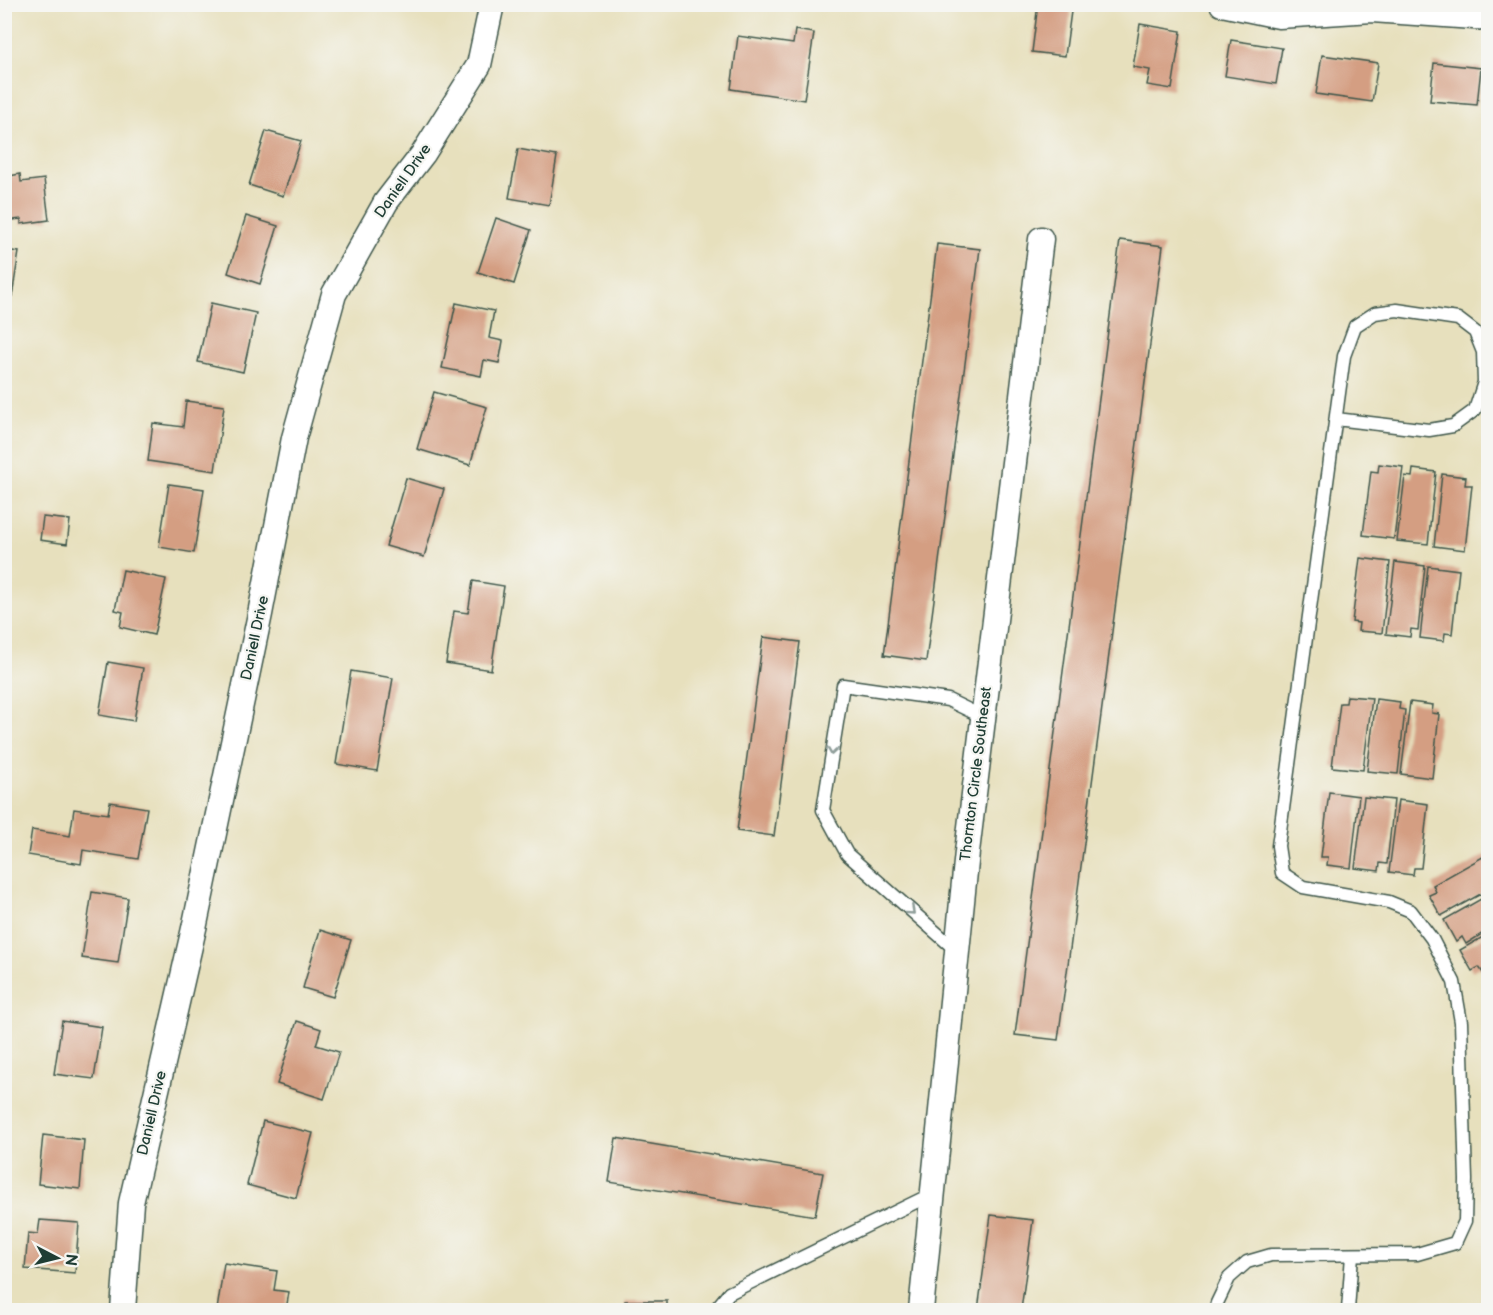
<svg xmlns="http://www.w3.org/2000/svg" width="1493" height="1315" viewBox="0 0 1493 1315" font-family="'Balsamiq Sans',sans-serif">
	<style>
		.building { fill: #d49e82 }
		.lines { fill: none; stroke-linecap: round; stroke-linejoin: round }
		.lane-casing { stroke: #3d5549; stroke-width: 15 }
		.street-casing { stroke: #3d5549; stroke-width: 27 }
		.lane { stroke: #fff; stroke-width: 12 }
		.street { stroke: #fff; stroke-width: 24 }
		.oneway { stroke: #8f9e9a }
		.labels { text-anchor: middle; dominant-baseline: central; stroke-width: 4.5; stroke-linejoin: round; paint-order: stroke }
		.street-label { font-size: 15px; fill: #1f3d34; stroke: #f6f6f2 }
	</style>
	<rect width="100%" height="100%" fill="#f6f6f2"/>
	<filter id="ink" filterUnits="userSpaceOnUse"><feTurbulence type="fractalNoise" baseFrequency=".0167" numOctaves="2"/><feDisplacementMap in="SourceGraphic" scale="12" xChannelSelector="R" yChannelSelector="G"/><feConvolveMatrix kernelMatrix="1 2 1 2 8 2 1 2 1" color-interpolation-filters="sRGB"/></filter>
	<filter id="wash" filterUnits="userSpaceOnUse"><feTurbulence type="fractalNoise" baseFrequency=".008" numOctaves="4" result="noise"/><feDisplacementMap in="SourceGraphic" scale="24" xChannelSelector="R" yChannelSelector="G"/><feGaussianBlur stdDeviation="1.35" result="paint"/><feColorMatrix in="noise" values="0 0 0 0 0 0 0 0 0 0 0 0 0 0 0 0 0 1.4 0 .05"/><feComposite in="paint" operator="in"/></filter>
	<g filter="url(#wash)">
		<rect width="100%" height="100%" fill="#e7e0bd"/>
		<g id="blocks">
			<g class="building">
				<path d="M1038,4H1072L1065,56L1032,52Z"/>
				<path d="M1140,24L1181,31L1172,89L1147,85L1150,70L1133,67Z"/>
				<path d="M795,30L814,33L804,100L731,89L738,36L793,44Z"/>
				<path d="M1231,40L1282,48L1276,84L1225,76Z"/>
				<path d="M1322,55L1378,63L1372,102L1316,94Z"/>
				<path d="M1434,63L1481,68L1477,105L1430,101Z"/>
				<path d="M266,131L301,141L283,196L249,185Z"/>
				<path d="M518,149L557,156L549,205L509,198Z"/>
				<path d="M20,174L21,182L44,179L49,220L21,224V219L4,221V177Z"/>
				<path d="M246,216L278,226L260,284L228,273Z"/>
				<path d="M496,218L531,230L514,284L478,272Z"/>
				<path d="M1120,240L1163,246L1058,1040L1015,1035Z"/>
				<path d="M937,244L980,249L926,661L884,655Z"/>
				<path d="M4,250L19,252L12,296L4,294Z"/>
				<path d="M211,303L256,313L243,372L198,362Z"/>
				<path d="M456,303L494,311L489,338L503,341L499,363L484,360L481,376L442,368Z"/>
				<path d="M434,392L487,407L470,465L417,449Z"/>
				<path d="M186,401L224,406L215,471L148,461L153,423L183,427Z"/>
				<path d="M1379,464L1403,467L1394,539L1363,535L1371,471L1378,472Z"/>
				<path d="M1413,469L1436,472L1428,544L1397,541L1405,476L1412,477Z"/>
				<path d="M1442,474L1466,477L1465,485H1472L1465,550L1434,546Z"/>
				<path d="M406,478L444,489L424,557L386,546Z"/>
				<path d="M169,484L204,489L194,553L159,547Z"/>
				<path d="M43,517L70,520L67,544L40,540Z"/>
				<path d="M1360,558L1390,562L1382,633L1358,631L1359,623L1352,622Z"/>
				<path d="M1395,562L1425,566L1418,630L1411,629L1410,637L1386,634Z"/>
				<path d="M1428,566L1459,570L1452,634L1445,633L1444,641L1420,638Z"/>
				<path d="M123,570L166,579L154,635L120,627L123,612L115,610Z"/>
				<path d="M473,581L504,586L491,670L446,663L454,611L468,613Z"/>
				<path d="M763,637L800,642L774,836L737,831Z"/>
				<path d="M108,662L143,668L134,721L99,715Z"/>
				<path d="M351,671L393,678L377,771L336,764Z"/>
				<path d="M1347,696L1372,698L1363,770L1332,767L1340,703H1346Z"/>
				<path d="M1376,699L1400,702L1399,709L1405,710L1398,774L1367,771Z"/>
				<path d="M1410,702L1433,705L1432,713L1439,714L1432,778L1401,774Z"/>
				<path d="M1329,792L1359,796L1351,868L1327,865L1328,857H1321Z"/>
				<path d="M1364,797L1394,800L1387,864L1380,863L1379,871L1355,868Z"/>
				<path d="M1398,800L1428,804L1421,868H1414L1413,875L1389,872Z"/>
				<path d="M110,802L147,808L138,859L83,850L81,864L28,855L32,830L70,836L74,809L108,814Z"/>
				<path d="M1488,854V890L1441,916L1429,895L1436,892L1433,885Z"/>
				<path d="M92,892L128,898L118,963L82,958Z"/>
				<path d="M1488,895V930L1466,944L1462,937L1456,942L1444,920Z"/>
				<path d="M320,930L351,940L333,997L303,988Z"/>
				<path d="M1488,934V970L1483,973L1479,967L1472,971L1460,950Z"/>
				<path d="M62,1021L102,1027L94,1079L54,1074Z"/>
				<path d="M297,1021L321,1029L316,1045L339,1052L324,1099L277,1084Z"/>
				<path d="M263,1121L313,1133L296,1198L247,1185Z"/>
				<path d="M43,1135L84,1140L80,1189L38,1184Z"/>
				<path d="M616,1138L823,1173L815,1216L609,1182Z"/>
				<path d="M991,1215L1033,1220L1021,1310H978Z"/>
				<path d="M40,1220L79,1223L75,1273L25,1269L28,1233L38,1234Z"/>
				<path d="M224,1263L277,1271L274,1290L289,1292L286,1310H217Z"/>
				<rect x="625" y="1301" width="42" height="9"/>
			</g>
		</g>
	</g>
	<g filter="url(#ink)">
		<use href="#blocks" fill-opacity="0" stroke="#3d5549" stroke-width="1.5"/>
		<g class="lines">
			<g class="lane-casing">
				<g id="lane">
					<path d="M957,951L847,854L823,810L843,685L948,700L983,717"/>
					<path d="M715,1310L729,1293L932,1194"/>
					<path d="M1215,1310L1217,1303L1229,1278L1247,1262L1271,1255L1417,1254L1455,1243L1465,1221L1466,1180L1461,1022L1454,982L1432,939L1411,911L1389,902L1303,887L1282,873L1278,846L1344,356L1355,326L1375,313L1397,310L1458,319L1475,332L1483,352L1484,382L1475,410L1453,426L1429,430L1336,419"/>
					<path d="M1348,1310L1352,1255"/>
				</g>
			</g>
			<g class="street-casing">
				<g id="street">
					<path d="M1222,4L1279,16L1372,10L1488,18"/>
					<path d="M123,1310L131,1203L195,924L260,614L294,438L334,294L386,202L423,154L479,65L492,4"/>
					<path d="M921,1310L967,852L1041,239"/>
				</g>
			</g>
			<use href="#lane" class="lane"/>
			<use href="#street" class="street"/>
		</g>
		<defs><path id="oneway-chevron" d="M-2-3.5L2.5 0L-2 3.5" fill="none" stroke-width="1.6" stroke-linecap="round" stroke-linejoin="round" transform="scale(1.5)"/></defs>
		<g class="oneway">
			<use href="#oneway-chevron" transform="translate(832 751) rotate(99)"/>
			<use href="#oneway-chevron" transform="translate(911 911) rotate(42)"/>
		</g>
	</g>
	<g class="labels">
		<g class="street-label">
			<text transform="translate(403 181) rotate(-55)">Daniell Drive</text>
			<text transform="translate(255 638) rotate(-78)">Daniell Drive</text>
			<text transform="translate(976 774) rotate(-83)">Thornton Circle Southeast</text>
			<text transform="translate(152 1113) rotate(-77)">Daniell Drive</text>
		</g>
	</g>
	<rect width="1493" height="1315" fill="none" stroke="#f6f6f2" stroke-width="24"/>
	<g transform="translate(57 1258) rotate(97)" stroke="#f6f6f2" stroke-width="4.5" paint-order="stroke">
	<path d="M0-4.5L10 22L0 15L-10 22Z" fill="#1f3d34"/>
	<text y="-9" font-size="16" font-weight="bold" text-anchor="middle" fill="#1f3d34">N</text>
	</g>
</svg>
